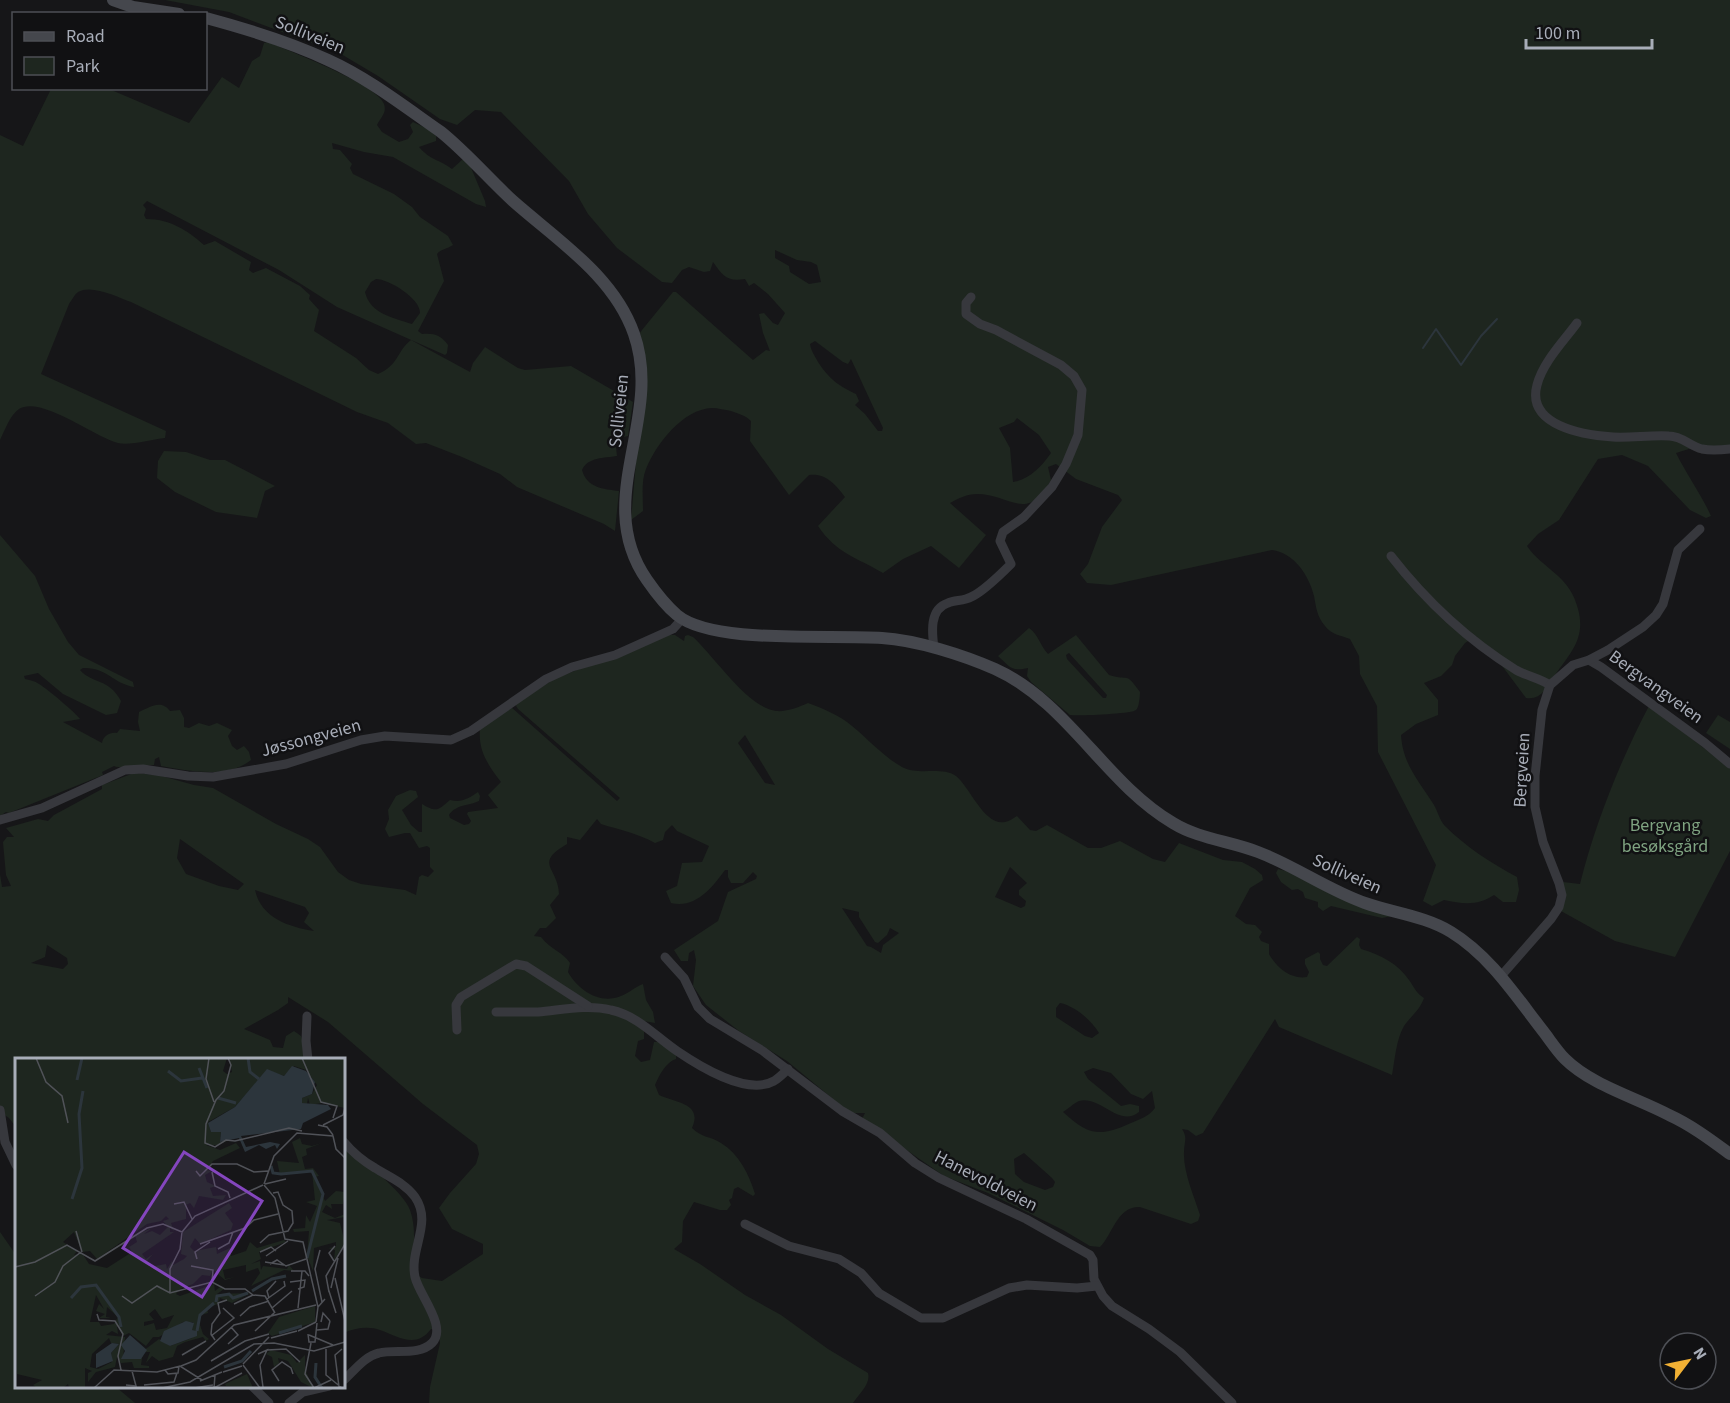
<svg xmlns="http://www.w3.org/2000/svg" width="1730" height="1403" viewBox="0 0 1730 1403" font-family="'Source Sans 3',sans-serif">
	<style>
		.green { fill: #1e261f; fill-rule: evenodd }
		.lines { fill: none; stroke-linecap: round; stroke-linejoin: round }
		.stream { stroke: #2c353c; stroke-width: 2 }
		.street { stroke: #37383d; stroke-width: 9 }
		.secondary { stroke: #45474d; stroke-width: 12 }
		.labels { text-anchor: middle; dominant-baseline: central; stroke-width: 5; stroke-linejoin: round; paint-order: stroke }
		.street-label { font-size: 18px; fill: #a8adb8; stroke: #111113 }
		.park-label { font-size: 18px; fill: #7fa381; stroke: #111113 }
		.inset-river { fill: none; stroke: #2c353c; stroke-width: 3 }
		.inset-road { fill: none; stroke: #505258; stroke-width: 1.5 }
		.view { fill: #8446be; fill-opacity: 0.15; stroke: #8446be; stroke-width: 3 }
		.inset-edge { fill: none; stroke: #a8adb8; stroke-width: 3 }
	</style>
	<rect width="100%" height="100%" fill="#161618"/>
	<g class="green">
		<path d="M165,0H1730V448H1692L1676,453C1687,475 1701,494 1711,516L1706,518L1690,510L1648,466L1622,455L1598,459L1559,520L1538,534L1527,546C1535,558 1546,565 1557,575C1568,585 1574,594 1578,609C1586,638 1571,652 1555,675C1547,687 1542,700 1526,698L1497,659L1476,636L1465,643L1455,656L1452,665L1441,676L1424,683L1438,700V715L1416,724L1401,735C1403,765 1419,781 1434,805C1438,812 1440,821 1445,826C1466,847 1491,863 1517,877L1519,890L1516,902H1503L1494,895C1478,906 1463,904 1444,900L1432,906L1423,901L1436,865L1378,752L1377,706L1360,674L1359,656L1350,639C1340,635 1332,635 1325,626C1317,617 1316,607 1314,596C1309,575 1294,553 1272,550L1111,585L1087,583L1080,574L1088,564L1102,527L1122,500L1118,495L1076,479L1056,464L1048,467L1051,480C1028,524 1010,494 977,494C967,494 959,498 950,503L986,535L959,568L931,546L903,559L883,573C856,557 837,554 818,526L845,497C835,484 826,473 809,475L789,495L750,441L751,421C745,415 739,414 731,411C725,410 718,408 712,408C683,409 656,444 646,469C641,481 643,497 643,511L631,520L645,358L640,333L642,330L673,292H676L753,360L766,350L770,351L763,333L759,314L764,313L773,323L778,325L785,313L768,294L754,283L749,286L745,279C727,282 723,276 713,262L710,271L704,272L689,267L682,270L672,283L662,282L617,248L588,214L569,181L501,112L475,110L457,125L440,119L378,76L341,54L229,12ZM775,250L797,260L811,262L817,265L821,282L809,284L790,272L789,266L775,258ZM815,341L843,362L848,364L851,359L883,428L882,431H878L865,414L855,405L859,401L856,394C839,386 829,379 818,362C815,356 811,351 810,344ZM1017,418L1039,435L1051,453C1042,466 1029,480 1013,482L1010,448L999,428L1014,422Z"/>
		<path d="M268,42C291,52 377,84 384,104C387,113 381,117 377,125L382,132L399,142L408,139L413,132L410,125L413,122L428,129L436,136V141L419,147C431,161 439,159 452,169L463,159L469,163L485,201L486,207L476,204L393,157L364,152L332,143L333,149L340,150L352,164L350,168L353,174L394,194L412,207L420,217L448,236L453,245C447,249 441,249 437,254L444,281L418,331L422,334C434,333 441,335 448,345L447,353L445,355L337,307L279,270L147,201L143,205L146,209L144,215L146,219C170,219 187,230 204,245L215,241L251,262L249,270L253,273L266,268L300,286L310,295L309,299L319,310L314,331L356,358L369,370L378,374C399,365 396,352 411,340L470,372L473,363L485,347L518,368L525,370L571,366L633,402L628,436L615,439L617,456C604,458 588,457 582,470C587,488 603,489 619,491L615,531L604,524L517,487L500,474L462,457L426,443L416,444L388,423L357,412L131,302C117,297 92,284 78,292C74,295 72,300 69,304L41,374L166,431L165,438C153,439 129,446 118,443C95,437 40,395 19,409C10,415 5,430 0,440V135L23,146L51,89H109L189,123L222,77L239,88L252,61L260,56L264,43ZM376,279C389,279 421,299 420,313L412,324C394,318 370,314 365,292L371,282Z"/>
		<path d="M164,451L186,452L210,460H225L275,486L265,491L257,518L216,512L175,492L157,478L158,461Z"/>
		<path d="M0,535L35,576L49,609L68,642L79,655L133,682L134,687C112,683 107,667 83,668L80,670C92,684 109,678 121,701L117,713L106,715L63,694L38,673L24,676L25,679C29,680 35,681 39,684C45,687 77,714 80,719L63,722L102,743C103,736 110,732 117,733L120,729L140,731L138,722L139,712C150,707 161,699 170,711L180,710L184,718V727L189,728L199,723L209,726L217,723L232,730L228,736L232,746L237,750L244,746L249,752L251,760C228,779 188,771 161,766L159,757L155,759L154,765C141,764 124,770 114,766L102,772L103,775L9,813L6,812L0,816Z"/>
		<path d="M1029,628C1039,635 1040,646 1048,654L1076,635L1109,675C1130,682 1124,670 1140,692C1140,696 1139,708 1136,710C1132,714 1078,716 1070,715L1031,682L1027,676L1028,668C1011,672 1010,667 998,656ZM1069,653L1107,695L1106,698H1103L1067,659L1066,655Z"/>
		<path d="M668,635H675L684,641L685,636L688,635L693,637C714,656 748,708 776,711C787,712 799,707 808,703C824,709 839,715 852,726C869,740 884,757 902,767C919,776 941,766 956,776C970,787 984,826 1005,822C1010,821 1013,818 1017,816L1030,830L1036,831L1047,825L1088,848H1101L1120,841L1153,859L1165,862L1179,843L1223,860L1242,862L1255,869L1262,875L1263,880L1250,888L1235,916L1246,924L1255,925L1262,932L1259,937L1261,941L1269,944V954C1276,967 1291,980 1307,977L1309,972L1305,964V959L1318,952L1320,954V959L1323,965L1327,966L1357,937L1360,939L1359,945L1361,949C1381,955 1397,963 1409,980C1414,987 1417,994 1424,998C1420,1010 1411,1016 1404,1026C1396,1040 1395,1059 1392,1075L1279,1027L1275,1019L1203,1133L1196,1136L1188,1130L1182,1129C1188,1138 1184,1142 1184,1152C1183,1172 1194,1196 1200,1215L1198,1221L1191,1224L1140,1207C1117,1206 1113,1234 1100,1247L1090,1246L1063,1230L988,1193L944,1176L862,1119L865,1113H850L787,1061L739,1031L706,1005L693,986L696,960L694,950L689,953L688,961H681L674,950L718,921L728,892L756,879L757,876L753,872L743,883H731L728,877V870H725C712,888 695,909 671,903L666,891L677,886L682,863L702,862L709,846L677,831L672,825L665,832L663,840L655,843C637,833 620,830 601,824L597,819L580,840L567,837V844C533,864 558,867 559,894L550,905L556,918L546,928H540L534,936L541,937C551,950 563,952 570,963L568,972C578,990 600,1005 621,996C629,993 635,987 643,984L646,1000L653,1012L655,1023L644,1021V1039L638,1041L635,1056L641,1062L650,1060L654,1042H661L676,1054V1059C666,1062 659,1075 655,1085L659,1095C676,1103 703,1103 692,1128C702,1138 710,1136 721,1143C739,1154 749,1174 755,1194L753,1196L738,1187L734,1189L732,1198L729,1200L731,1205L727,1210H720L694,1202L683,1221L682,1242L674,1249L700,1264L745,1295L781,1315L828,1349L868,1373C871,1384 859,1394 853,1403H429L430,1387L440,1343L438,1329H431C416,1349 399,1337 380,1330C369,1326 354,1328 344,1333V1144C360,1158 404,1192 410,1210C417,1229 413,1252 412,1272L422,1278L442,1281L483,1254V1244L452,1229L439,1208L450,1193L476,1164L479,1154L477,1145L423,1104L328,1022L288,997V1003L278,1010L244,1029L270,1040L273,1047L283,1048L286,1036L294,1031L301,1036L308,1059L16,1060V1127L9,1118L0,1112V874L2,887L11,886L6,875L3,842L7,837H14L6,828L38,819L48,821L54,815L102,789V785L134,773L158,775L194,785L213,788L276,824L308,839L320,847L338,872L349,880L361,884L405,890L416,895L419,877L422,875L428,877L434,871L430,867V848L427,846L419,848L410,833H405L389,837L385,829L389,819L388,810L396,796L410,790L416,791L418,797L402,810L411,825L419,832H422V804C437,813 438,810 450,800C462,803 469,798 478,792L480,796L479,801C469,806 456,804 449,815L450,818L464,825L469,824L471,821L467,814L468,812L498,808L488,795L501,782C488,765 478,751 480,729L511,707L617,801L620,798L518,709L515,704L556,678ZM745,735L775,785L765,783L738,743ZM180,839L244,884L238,890L219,886L186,874L177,858ZM1010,867L1027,883L1019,890V895L1026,901L1025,906L1021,908L995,897ZM255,890L305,907L309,913L304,922L314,931C289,927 261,918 255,890ZM842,908L859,912V917L875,942L878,943L887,935L890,928L899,933L883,945L881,953L871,947L867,946ZM47,945L67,958L68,964L63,969L31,963L45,957ZM1060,1003C1075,1006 1091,1020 1099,1033L1092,1038L1085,1036L1056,1017V1008ZM1093,1068L1111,1073L1131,1094L1143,1099L1152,1091L1155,1108C1149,1116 1141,1119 1131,1123C1100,1137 1089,1136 1063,1112C1068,1109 1074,1103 1079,1101C1100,1095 1119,1128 1139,1112V1106L1130,1104L1121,1106L1088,1079L1084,1072ZM1024,1153L1052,1178L1055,1182L1053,1187L1045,1190L1024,1182L1015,1174L1014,1159Z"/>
		<path d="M1649,706L1730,768V851L1675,957L1615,941L1561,911L1563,882L1580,884C1595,824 1620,761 1649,706Z"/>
		<path d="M1718,715L1730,722V749L1706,733Z"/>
		<path d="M1278,869L1286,871L1392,916L1382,918L1331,906L1323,911L1318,907V902L1305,898L1303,892L1298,889L1292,890L1281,882L1276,873Z"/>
		<path d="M0,1232L16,1255V1386L116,1387L135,1403H0Z"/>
	</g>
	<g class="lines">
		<path class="stream" d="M1423,348L1436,329L1461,365L1481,336L1497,319"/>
		<g class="street">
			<path d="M1577,323C1563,342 1543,362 1537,385C1526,426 1584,435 1613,437C1631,438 1650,435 1669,436C1682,436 1690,446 1702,449C1712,451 1721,450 1730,449"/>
			<path d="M1391,556C1426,601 1468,640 1516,670C1527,676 1539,678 1550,685"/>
			<path d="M934,648C932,633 929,609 948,603C955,600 964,601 971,597C983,592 1002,573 1011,564L1000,541L1003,532L1024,517L1052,487L1066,464L1078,435L1082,390L1074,376L1061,365L996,330L980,324L966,314V303L971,297"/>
			<path d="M1589,660L1601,667L1705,743L1730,764"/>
			<path d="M0,820L42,808L125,770L143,769L188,776L213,777L286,764L361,740L385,736L451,740L471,731L546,679L572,667L615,655L673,629L682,619"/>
			<path d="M665,957L684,978L698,1007L710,1019L763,1051L842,1111L880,1133L915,1163L939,1178L1026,1219L1090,1255L1093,1260L1094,1279L1103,1296L1112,1306L1149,1329L1180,1352L1232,1403"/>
			<path d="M1501,976L1551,919L1559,907L1562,895L1559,883L1543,842L1535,807V776L1542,710L1550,685L1573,665L1589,660L1608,650L1643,627L1656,615L1663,604L1678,550L1700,529"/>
			<path d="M496,1012C510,1012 524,1012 538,1012C562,1010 587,1004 611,1010C638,1016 655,1036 677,1051C699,1066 747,1096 774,1081C779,1078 784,1073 788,1069"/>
			<path d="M307,1016L306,1041L308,1060"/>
			<path d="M457,1030L456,1005L461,997L516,964L526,966L588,1006"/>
			<path d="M0,1110L5,1142L16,1165"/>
			<path d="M344,1142C353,1153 363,1161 375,1168C389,1177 405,1183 415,1197C433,1223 409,1249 415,1277C419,1295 448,1327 432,1343C419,1356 395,1349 379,1353C365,1356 354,1371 344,1380"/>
			<path d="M745,1224L789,1246L839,1259L861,1273L879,1293L921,1318H943L1009,1288L1027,1285L1077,1288L1097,1286"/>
			<path d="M252,1386L269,1403"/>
			<path d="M289,1403L303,1392L329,1386"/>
		</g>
		<g class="secondary">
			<path d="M113,0L133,7L179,14"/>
			<path d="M206,18C247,29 290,42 328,60C368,78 405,107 441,132C467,153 489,179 513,201C557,240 614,276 634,334C664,419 591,500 647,580C656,593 665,605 677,615C713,645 832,634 882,638C916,640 963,655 995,669C1068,702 1105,783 1173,823C1199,839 1230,841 1258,852C1295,866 1328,890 1365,903C1393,913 1425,916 1451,932C1490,956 1515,995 1543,1031C1550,1040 1557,1051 1565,1059C1591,1085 1637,1098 1669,1115C1691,1125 1711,1140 1730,1154"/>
		</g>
	</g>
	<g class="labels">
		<g class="street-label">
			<text transform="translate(310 35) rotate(22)">Solliveien</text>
			<text transform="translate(619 411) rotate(-84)">Solliveien</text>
			<text transform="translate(1656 687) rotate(36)">Bergvangveien</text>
			<text transform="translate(311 738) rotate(-15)">Jøssongveien</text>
			<text transform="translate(1522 770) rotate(-87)">Bergveien</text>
			<text transform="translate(1347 874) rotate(24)">Solliveien</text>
			<text transform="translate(986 1181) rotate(27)">Hanevoldveien</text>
		</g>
		<g class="park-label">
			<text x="1665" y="825">Bergvang<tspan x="1665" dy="21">besøksgård</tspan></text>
		</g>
	</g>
	<g transform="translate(15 1058)">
		<rect width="330" height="330" fill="#161618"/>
		<path d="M0,0H212L208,13L212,16L217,14L214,0H330V50L307,45L295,47L293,40L292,46L287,45V40L297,36L302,27L291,12L279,8L269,18L252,12L220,49L193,64L196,74H206L205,84L217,81L202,87H191L205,92L221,85L225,90L198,103L192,112L197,113L190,117L192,124L201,128L195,130L198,138L211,137L208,142L184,138L179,150L175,145L171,147V161L156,165L159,173L155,170V174H159L127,196L131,201L138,196L132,203L135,209L151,206L152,211L157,203L158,207L169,201L172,198L166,196L168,174L214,145L217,150L210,155L218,166L216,172L185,186L180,180L175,189L179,193L201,189L202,196L215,190L216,198L231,193L235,184L242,190L269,182L271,184L244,194L246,201L236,206L245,203L246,212L248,208L272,211L274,207L279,213L269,212L236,228L245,215L243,210L231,214V207L208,212L210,221L220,219L210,222L198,212L195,218L187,217L178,226L165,231L161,236L165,238L199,226L200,233L205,229L209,231L202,236L235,235L217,245L205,240L203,246L192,250L193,255L186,257L184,264L188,276L194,281L191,283L188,279L170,284L162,288L158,299L144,303L137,298L131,305L135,294H128L126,307L134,308V310H119L117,304L106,305L102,299L100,309L81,314L73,324V315L77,313L70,310V330H54L53,326L48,330H22L18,327L27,322L2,316ZM151,158L154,161L148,163L153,169L145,177L137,173L129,176L137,170L120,177L122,184L114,189L117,194L92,210L74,206L67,195L59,197L62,193L48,184L59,174L67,194L75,193L82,201L132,166L146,163ZM81,237L89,251L84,246L81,253L90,256L84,260H96L91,259L92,249L103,259L99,266L86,268L84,264H75ZM140,251L147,261L159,257L152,270L141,272L139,265L129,268V264L139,262L134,256ZM168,264H178L176,272L181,273L177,280L155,288L144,281L128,293L126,301H108L110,279L91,277L97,273L103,276L102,267L108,278L114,275L131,288L138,279H144ZM94,280L96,285L104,286L96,295L97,304L83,311L75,309L77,296ZM285,80L287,86L297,88L307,85L291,91L292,97L287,99L290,111L298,110L304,118L299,119L310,143L321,133L330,134L328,146H316L317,151L311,147L307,154L320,160L330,156V159L312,162L325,165L330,185L319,202L320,192L313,190L321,189V184L299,190L298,213L292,198L294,173L279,174L278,171L290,170L291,157L295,164L302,148L291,144L300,142L297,114L265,117L262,103L284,105L277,84ZM300,248V264L257,278L253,275L264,259ZM256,292L276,297L282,305L290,297V311L298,330L286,324L273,303L263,300L264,305L259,309L257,299L251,296ZM232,316L238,330L211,328L210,326Z" fill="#1e261f" fill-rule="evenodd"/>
		<path d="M277,8L291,13L300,24L297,36L287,40V45L313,47L316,51L288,65L286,71L226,78L231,89L255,84L265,86L262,91L260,87L251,91L244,87L230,94L224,80L205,84L206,74H196L193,65L220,49L252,11L269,18ZM171,263L179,265L177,272L182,273V278L155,288L145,283L149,273ZM115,277L132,292L126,301H106L110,293L106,287ZM97,285L104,286L96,295L98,303L81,310V296Z" fill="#2c353c"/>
		<path class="inset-river" d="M233,0L235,14L244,21M184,10L192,30M153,13L166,23L187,20M62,22L67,0M203,40L221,45M256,108L258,115L266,116L297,113L308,136L292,200M57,141L67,110L64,56L68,33M237,233L257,221L271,218M56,240L66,229L81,227L104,259L106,269M201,244L202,238L214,236L218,240L233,235M182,273L185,257L199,245M264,275L287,268M301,305L300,319L307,330M209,309L227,303L236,293"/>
		<path class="inset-road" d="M21,0L31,24L47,38L53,65M194,0L191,21L199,44M213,0L216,7L209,33L201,42L191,66L190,85L200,89L211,82L220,83L274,70L287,73M287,0L306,44L322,48L318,60M303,67L312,69L318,77M308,67L328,57L330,50M181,113L185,118L197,106H222L239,114L253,113M197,114L200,128L213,134L215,140M249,126L259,98L282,75L318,78L321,91L330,100M250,126L271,121M249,127L260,140L270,181L288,184L303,249M159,146L169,144L177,161M61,173L67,194M245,185L254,177L273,173L278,165L277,153L268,147L263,134L258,135M185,186L230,170L239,162L263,156M203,191L214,185L218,174M305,192L300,211L307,244M245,194L256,189L261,193M251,198L273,183M182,201L180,194L195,184M319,203L314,195L320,188M250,204L269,207M255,206L262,202L271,208L291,201M176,208L198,212L197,224M0,209L20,204L52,187L80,203L132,170L148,166L167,174L180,158L248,127M276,213H290L294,218M320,220L330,263M275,224L290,222L289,229L283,231M316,230L323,200M314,233L321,255M155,234V211L165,191L167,174M314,234L311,218L330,186M20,238L40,224L48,208L66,194M107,238L117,245L142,228L155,235L197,224L210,231H230L238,237L250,238L260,255M254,240L252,233L261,223M252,241L270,228L269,223M219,246L238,237M257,250L277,233M283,250L287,213M82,256L84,262L100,263L108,276L103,298L106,312M225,258L235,249L254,243M301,264L303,249L310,241M306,264L308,255L315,263M302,272L313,271L315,263M240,273L259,255M283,273L301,264M293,276L294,284H300L302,265M294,277L318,287M196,278L219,260L208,250M256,280L282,273M200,282L196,276L197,266L205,255L203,245L212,242M296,285L290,316L299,330L316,322M213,286L223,277L216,269M311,291V317L327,330M252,292L271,291L285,304M243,296L252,292L245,307L248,329M167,297L191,283M196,303L230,283L254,276M228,306L254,279M228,307L245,330M166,308L181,302L219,267L301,247M150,312L153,316L163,315L164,308M208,314L227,308M200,317L199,330L227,315M185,323L207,314M264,323L257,312L267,304L276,310L278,316M111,327L121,328L117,313M129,327L159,324L162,315M324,329L320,297L327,291M79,330L99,312L142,314L165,308L187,322M147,330L175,324L239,286L259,285L299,293L330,284M179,330L198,327"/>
		<path class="view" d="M169,94L247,143L187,239L108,190Z"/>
		<rect width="330" height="330" class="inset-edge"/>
	</g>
	<rect x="12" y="12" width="195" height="78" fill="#111113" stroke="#4d4f55" stroke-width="1.5"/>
	<rect x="24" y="32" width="30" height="9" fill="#45474d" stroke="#4d4f55" stroke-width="1.5"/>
	<text x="66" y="42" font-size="18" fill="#a8adb8">Road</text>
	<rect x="24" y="57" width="30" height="18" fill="#1e261f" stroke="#4d4f55" stroke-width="1.5"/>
	<text x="66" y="72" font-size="18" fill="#a8adb8">Park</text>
	<g transform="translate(1688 1361) rotate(58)"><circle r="28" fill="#111113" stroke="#4d4f55" stroke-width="1.5"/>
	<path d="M0-4.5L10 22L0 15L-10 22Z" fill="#f2b134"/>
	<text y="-9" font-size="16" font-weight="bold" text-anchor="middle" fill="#a8adb8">N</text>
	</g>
	<path d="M1526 39v9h126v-9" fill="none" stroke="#a8adb8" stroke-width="3"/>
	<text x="1535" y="39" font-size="18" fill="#a8adb8" stroke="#111113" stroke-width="4.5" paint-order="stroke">100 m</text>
</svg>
